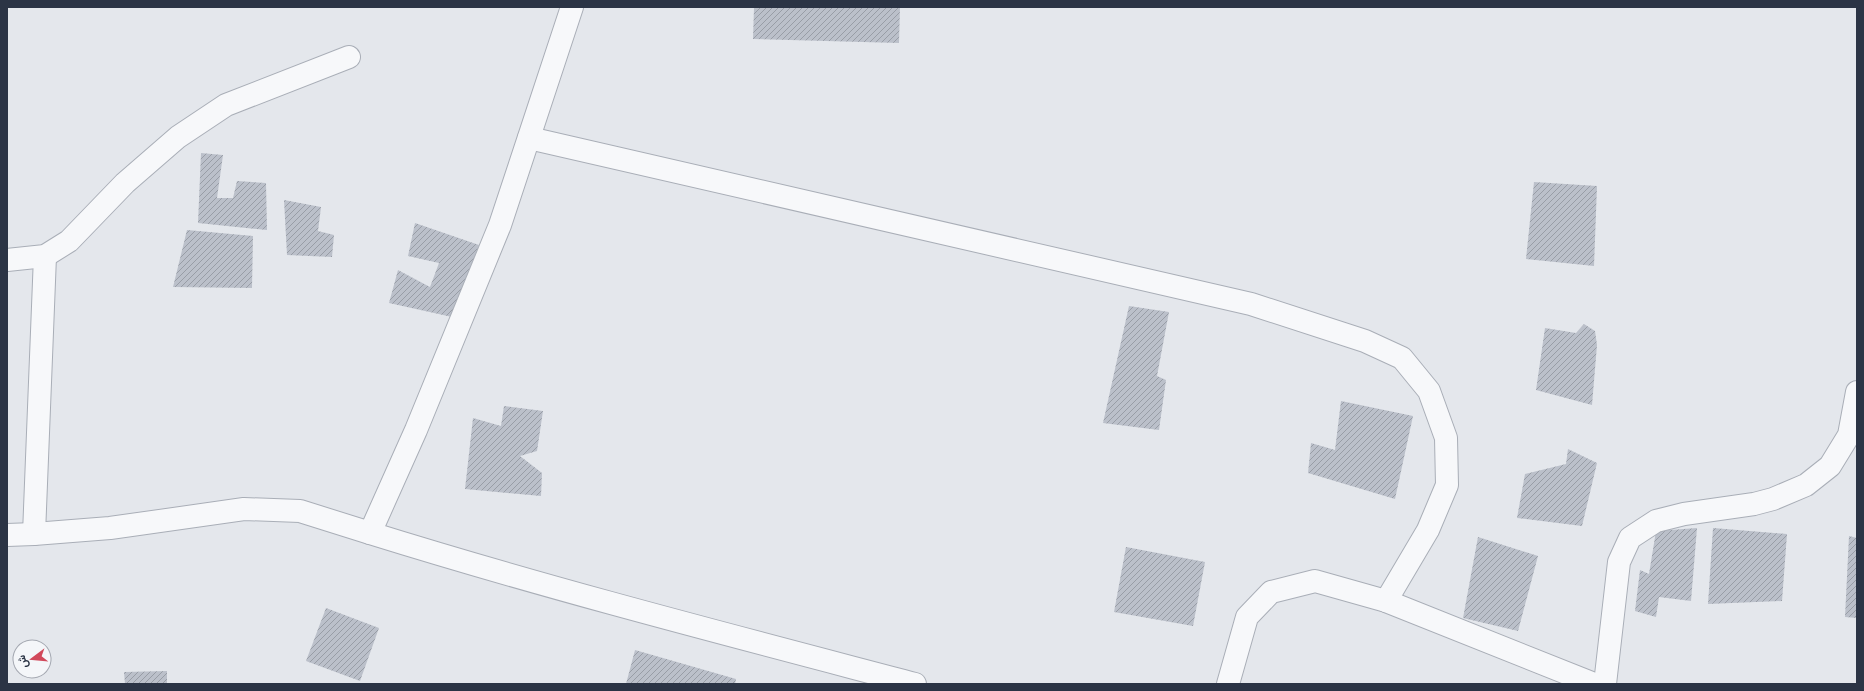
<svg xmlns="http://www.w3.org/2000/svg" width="1864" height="691" viewBox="0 0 1864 691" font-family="Ubuntu,Vazirmatn,sans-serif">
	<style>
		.building { fill: url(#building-hatch) }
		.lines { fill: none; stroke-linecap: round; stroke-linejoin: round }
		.street-casing { stroke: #a9aeb7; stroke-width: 24 }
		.street { stroke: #f7f8fa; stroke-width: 22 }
	</style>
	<defs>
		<pattern id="building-hatch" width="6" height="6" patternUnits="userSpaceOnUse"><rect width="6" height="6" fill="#bbc0ca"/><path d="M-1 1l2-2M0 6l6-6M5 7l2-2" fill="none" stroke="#989da6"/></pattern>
	</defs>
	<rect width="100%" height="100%" fill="#e4e7ec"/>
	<g class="building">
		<path d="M754,7H900L899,43L753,39Z"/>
		<path d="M201,153L223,155L217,198H233L237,181L266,183L267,230L198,223Z"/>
		<path d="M1534,182L1597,186L1594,266L1526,259Z"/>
		<path d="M284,200L321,207L318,231L334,235L332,257L287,255Z"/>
		<path d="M415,223L479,245L452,317L389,303L398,270L430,287L439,263L408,256Z"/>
		<path d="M187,230L253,236L252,288L173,287Z"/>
		<path d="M1129,306L1169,312L1157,376L1166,380L1159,430L1103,423Z"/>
		<path d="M1584,324L1595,331L1597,345L1592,405L1536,390L1545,328L1576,333Z"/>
		<path d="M1341,401L1413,416L1395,499L1308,473L1311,443L1335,450Z"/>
		<path d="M504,406L543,411L537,451L520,456L542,473L541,496L465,489L473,418L501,426Z"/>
		<path d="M1568,449L1597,463L1582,526L1517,518L1525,474L1566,464Z"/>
		<path d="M1697,528L1691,601L1659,597L1656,617L1635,611L1640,570L1649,574L1656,531Z"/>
		<path d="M1713,528L1787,534L1782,601L1708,604Z"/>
		<path d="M1849,536L1857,538V618L1845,617Z"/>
		<path d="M1478,537L1538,556L1518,631L1463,618Z"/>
		<path d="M1126,547L1205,562L1193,626L1114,612Z"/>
		<path d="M326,608L379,628L360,681L306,661Z"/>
		<path d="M635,650L736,679L735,684H626Z"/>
		<path d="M167,671V684H125L124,672Z"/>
	</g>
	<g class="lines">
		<g class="street-casing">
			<g id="street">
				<path d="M572,7L500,225L416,430L370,533C550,589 733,636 915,684"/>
				<path d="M529,138L1251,304L1365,341L1402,358L1429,391L1446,438L1447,485L1428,530L1386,601"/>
				<path d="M7,260L45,256L69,241L125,183L178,137L226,105L349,57"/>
				<path d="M34,534L45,256"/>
				<path d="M7,535L34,534L110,528L244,509L300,511L370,533"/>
				<path d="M1228,684L1247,617L1271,592L1315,581L1386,601L1594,684"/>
				<path d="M1605,684L1619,562L1630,538L1656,521L1684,514L1754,504L1773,499L1806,485L1830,466L1849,435L1857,392"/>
			</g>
		</g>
		<use href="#street" class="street"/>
	</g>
	<rect width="1864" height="691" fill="none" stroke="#2b3445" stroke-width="16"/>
	<g transform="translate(32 659) rotate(254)"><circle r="19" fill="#f4f6f9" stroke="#a4a8b1"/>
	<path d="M0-3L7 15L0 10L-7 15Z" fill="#d1495b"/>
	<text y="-6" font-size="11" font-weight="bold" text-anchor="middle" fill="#2b3445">ش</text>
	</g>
</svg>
